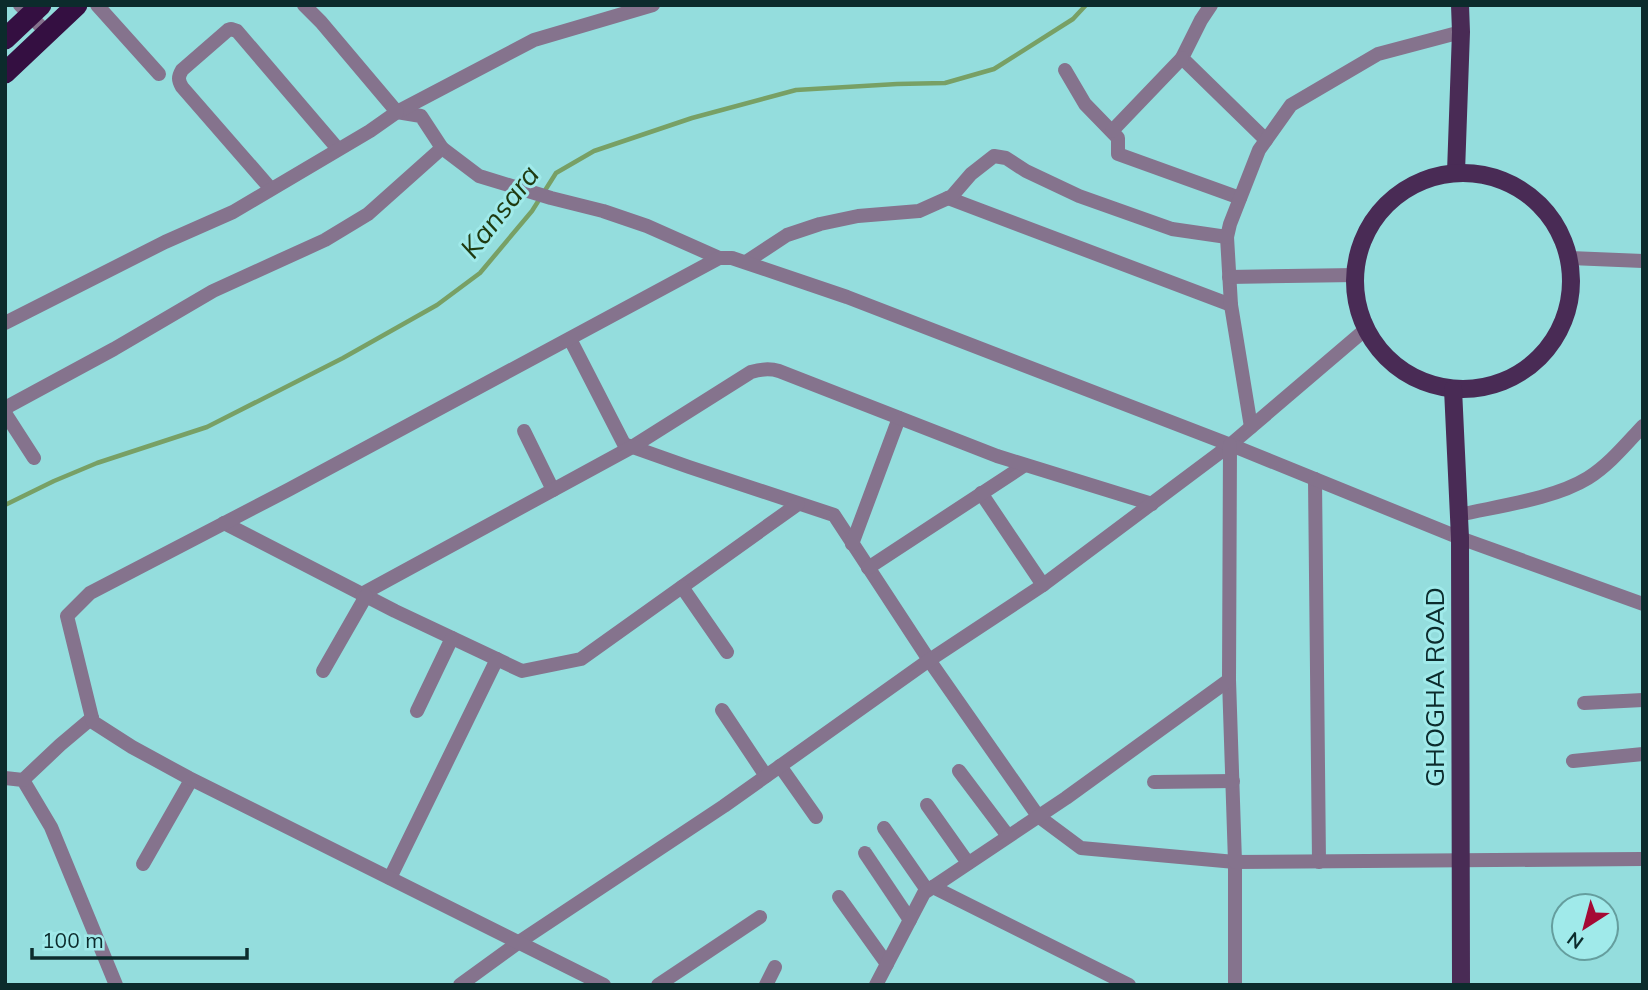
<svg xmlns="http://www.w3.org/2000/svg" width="1648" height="990" viewBox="0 0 1648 990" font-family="Mulish,sans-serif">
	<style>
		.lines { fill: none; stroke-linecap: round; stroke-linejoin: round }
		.stream { stroke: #78a065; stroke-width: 4.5 }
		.minor { stroke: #85738d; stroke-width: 14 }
		.major { stroke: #492b55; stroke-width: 18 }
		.highway { stroke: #340f41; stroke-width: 21 }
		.labels { text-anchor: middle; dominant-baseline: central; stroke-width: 6; stroke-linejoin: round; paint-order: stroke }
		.street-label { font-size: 26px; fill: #0c2b2c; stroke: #a0eaea }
		.water-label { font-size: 28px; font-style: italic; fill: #1f3a10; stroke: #a0eaea }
	</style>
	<rect width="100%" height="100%" fill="#94dddd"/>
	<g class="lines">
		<path class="stream" d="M5,505L54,481L97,463L207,427L343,358L437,305L480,273L532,211L556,173L594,151L692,118L796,90L897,84L945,83L994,69L1073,19L1086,5"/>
		<g class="minor">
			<path d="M20,5L47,33"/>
			<path d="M97,5L159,74"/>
			<path d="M1211,5L1201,20L1182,58L1266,140"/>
			<path d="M1065,70L1085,104L1118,138V154L1240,198"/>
			<path d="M397,112L421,116L442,148L479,176L551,198L603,211L647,226L719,258"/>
			<path d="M397,112L534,40L653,5"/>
			<path d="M1112,131L1182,58"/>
			<path d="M271,189L182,87C178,80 178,77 182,70L228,30L231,29L237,31L338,149"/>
			<path d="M948,198L1231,305"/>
			<path d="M1227,237L1231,305L1251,427"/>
			<path d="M1570,258L1643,261"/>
			<path d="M746,262L787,235L820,224L858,216L919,211L948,198L952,196L971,174L994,156L1006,158L1026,171L1079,196L1172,229L1227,237L1230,224L1259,150L1291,105L1378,54L1461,32"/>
			<path d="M1229,277L1356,275"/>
			<path d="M5,323L165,242L233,212L370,131L397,112L321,22L304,5"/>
			<path d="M570,339L624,444L689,467L834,515L929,660L1038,816L1081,848L1235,862V985"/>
			<path d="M5,408L114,349L213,291L325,240L368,214L442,148"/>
			<path d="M5,413L34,458"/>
			<path d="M524,431L553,490"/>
			<path d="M1315,479L1319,862"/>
			<path d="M981,493L1043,585"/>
			<path d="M1459,515C1498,506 1554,499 1588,478C1609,465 1626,444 1643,426"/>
			<path d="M224,523L395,611L522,671L581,659L798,504"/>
			<path d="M852,544L899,418"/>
			<path d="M868,568L1025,465"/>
			<path d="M682,587L727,652"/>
			<path d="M362,594L632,447L751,372C761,369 769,368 779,371L997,456L1152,504"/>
			<path d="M323,671L366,596"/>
			<path d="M1229,680L1235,862L1643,859"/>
			<path d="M1584,703L1643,700"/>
			<path d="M722,710L766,776"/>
			<path d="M417,711L452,638"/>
			<path d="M1573,761L1643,754"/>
			<path d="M780,766L816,817"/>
			<path d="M959,771L1008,836"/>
			<path d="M5,778L23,780L51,827L116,985"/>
			<path d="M23,780L60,745L92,718"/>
			<path d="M1154,782L1233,781"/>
			<path d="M927,805L968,863"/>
			<path d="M884,828L927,890"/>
			<path d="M865,853L910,920"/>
			<path d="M143,864L191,780"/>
			<path d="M390,878L497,659"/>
			<path d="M933,887L1129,985"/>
			<path d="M839,897L887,964"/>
			<path d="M460,985L519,942L724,806L925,663L1043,585L1230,445L1366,329"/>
			<path d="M604,985L189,778L132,747L93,722L67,616L90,593L288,490L719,258H732L847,297L1236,447L1460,538L1643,604"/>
			<path d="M658,985L760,917"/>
			<path d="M766,985L775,967"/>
			<path d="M876,985L924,893L1066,798L1229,680L1230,445"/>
		</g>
		<g class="major">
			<path d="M1456,172L1461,32L1460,5"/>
			<circle cx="1463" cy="281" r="108"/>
			<path d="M1453,389L1460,538L1461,985"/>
		</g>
		<g class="highway">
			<path d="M5,39L41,5"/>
			<path d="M5,73L77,5"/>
		</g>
	</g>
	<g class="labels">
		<g class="street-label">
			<text transform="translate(1434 687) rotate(-90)">GHOGHA ROAD</text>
		</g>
		<g class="water-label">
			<text transform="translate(499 211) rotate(-52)">Kansara</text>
		</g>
	</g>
	<rect width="1648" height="990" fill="none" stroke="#0c2b2c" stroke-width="14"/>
	<g transform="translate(1585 927) rotate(216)"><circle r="33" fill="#a0eaea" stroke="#659e9e" stroke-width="2"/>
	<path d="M0-5L12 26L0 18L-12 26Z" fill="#a50934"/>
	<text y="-10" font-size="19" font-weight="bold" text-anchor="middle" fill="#0c2b2c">N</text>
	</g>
	<path d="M32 948v10h215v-10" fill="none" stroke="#0c2b2c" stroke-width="3.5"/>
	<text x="42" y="948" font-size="21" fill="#0c2b2c" stroke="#a0eaea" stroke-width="5" paint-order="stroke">100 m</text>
</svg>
